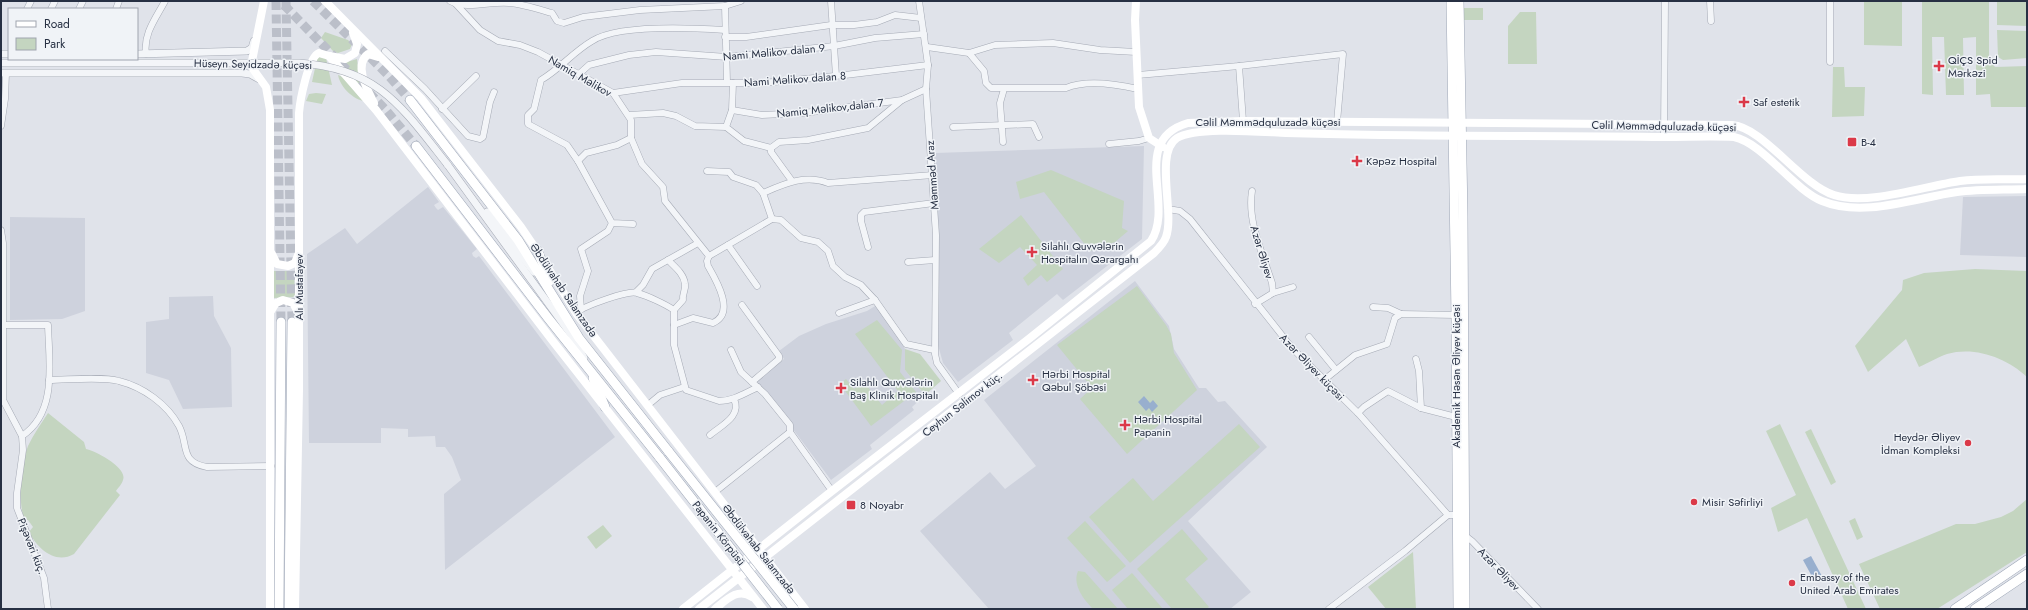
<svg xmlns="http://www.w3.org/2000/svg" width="2028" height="610" viewBox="0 0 2028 610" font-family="Jost,sans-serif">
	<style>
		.built { fill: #ced2dd }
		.green { fill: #c4d5c0 }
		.water { fill: #98afce }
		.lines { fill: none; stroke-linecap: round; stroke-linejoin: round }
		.primary-tunnel { stroke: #bbbfc9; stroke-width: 9; stroke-dasharray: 9 4.5; stroke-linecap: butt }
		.minor-casing { stroke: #a5aab5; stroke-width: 7 }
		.tertiary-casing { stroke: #a5aab5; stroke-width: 8 }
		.primary-casing { stroke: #9ea7b7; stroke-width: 10 }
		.minor { stroke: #f3f5f8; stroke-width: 6 }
		.tertiary { stroke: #f3f5f8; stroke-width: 7 }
		.secondary { stroke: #fff; stroke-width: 8 }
		.primary { stroke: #fff; stroke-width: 9 }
		.tertiary-bridge-casing { stroke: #a5aab5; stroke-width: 8; stroke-linecap: butt }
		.primary-bridge-casing { stroke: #9ea7b7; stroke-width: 10; stroke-linecap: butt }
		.tertiary-bridge { stroke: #f3f5f8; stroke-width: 7 }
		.primary-bridge { stroke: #fff; stroke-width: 9 }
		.poi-dot { fill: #db3948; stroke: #f0f3f7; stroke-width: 1.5 }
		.labels { text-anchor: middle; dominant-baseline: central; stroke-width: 3; stroke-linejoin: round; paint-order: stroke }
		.street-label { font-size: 11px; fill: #273043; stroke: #f0f3f7 }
		.poi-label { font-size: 11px; fill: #273043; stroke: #f0f3f7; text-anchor: start }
	</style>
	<rect width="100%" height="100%" fill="#e0e3ea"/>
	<g class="built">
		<path d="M1144,146L1142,239L1063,300L1057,294L1009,333L1013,340L958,382L943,363L938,345V224L935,153Z"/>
		<path d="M428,187L439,202L434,205L436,208L438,210L443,207L477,249L472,253L473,256L476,258L479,256L615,437L445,570L444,494L461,480L452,457L445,447H436L435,436L408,437V429L381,428V443H309L307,254L345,228L357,244Z"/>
		<path d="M2027,196V257L1960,255L1963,197Z"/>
		<path d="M10,217L85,218V311L62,319L10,320Z"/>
		<path d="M1135,281L1169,326L1174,349L1199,388H1206L1218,402L1225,401L1267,447L1188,521L1251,592L1230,609H989L920,531L990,472L1005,489L1036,466L984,400Z"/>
		<path d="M213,296L214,316L231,348L232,407L183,409L169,380L146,373V322L169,319V297Z"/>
		<path d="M880,303L905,349V370L925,395L912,407L914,410L870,445L872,449L831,480L757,381L784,359L779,351L799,336L826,324L867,311Z"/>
	</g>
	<g class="green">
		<path d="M1462,1H1464V8H1483V20H1462Z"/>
		<path d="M1864,1H1902V46L1864,45Z"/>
		<path d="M1922,1H1989V58L1995,67L2027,66V107H1991L1990,94L1976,95V37L1963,38L1964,95H1946L1944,37H1932L1933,95L1922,94Z"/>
		<path d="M1997,1H2027V26L1997,25Z"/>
		<path d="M1520,12H1536L1537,64H1508V26Z"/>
		<path d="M1997,30L2027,31V58L2003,60L1998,57Z"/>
		<path d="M325,32L348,40L352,44L350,49L338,53L333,51L321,38Z"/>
		<path d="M319,57L326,58L332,85L312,82L317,59Z"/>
		<path d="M357,59L360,85L340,64Z"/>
		<path d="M1833,67H1844L1845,87H1865L1864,116L1832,117Z"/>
		<path d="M338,75L343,77L363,101C351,98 340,86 338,75Z"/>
		<path d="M316,93L326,94L322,104L306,101L309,94Z"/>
		<path d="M1051,170L1124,201L1122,228L1128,231L1115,242L1090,251L1044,192L1020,199L1016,182Z"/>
		<path d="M1021,215L1063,269L1047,282L1041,275L1028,286L1023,278L1037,265L1020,247L999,263L979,249Z"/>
		<path d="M1975,269L2027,271V377C2007,358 1975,346 1947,354C1938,357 1928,363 1919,367L1906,339L1868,372L1855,346L1902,290L1903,280L1924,273Z"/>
		<path d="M274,271H294L295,297L274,298Z"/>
		<path d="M1137,286L1166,325L1171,334L1174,353L1197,390L1127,454L1080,399L1092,388L1057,345Z"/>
		<path d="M877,320L902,350L900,372L916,392L871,426L840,384L846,379L854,389L864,382L882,405L898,391L855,334Z"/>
		<path d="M905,349L920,354L941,381L925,395L905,370Z"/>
		<path d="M48,413L84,442L86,449C96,451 128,468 123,480C122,484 118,488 116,491L120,495L74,554C55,565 37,548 29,532L33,527L28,520H24C18,498 20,467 28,446C33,435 41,424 48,413Z"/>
		<path d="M1239,424L1260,447L1130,563L1089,517L1133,478L1153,501Z"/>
		<path d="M1780,424L1866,609H1848L1807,518L1778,532L1771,508L1796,495L1766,431Z"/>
		<path d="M1811,429L1836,482L1831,485L1805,432Z"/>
		<path d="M2027,499V552L1937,609H1880L1859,564L1956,524H1975L2001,517L2013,511Z"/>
		<path d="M1855,518L1863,537L1857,540L1849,521Z"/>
		<path d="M1085,521L1126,566L1107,582L1067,538Z"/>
		<path d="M603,525L612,536L596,549L587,537Z"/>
		<path d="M1182,529L1208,559L1185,579L1209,607L1206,609H1172L1137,569Z"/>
		<path d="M1413,552L1416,609H1386L1368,587Z"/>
		<path d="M1078,571L1085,572L1118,609H1093C1084,600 1072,585 1078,571Z"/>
		<path d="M1132,573L1163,609H1128L1112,590Z"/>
	</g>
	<g class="water">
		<path d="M1144,396L1150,403L1153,400L1158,406L1152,412L1149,408L1146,411L1138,402Z"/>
		<path d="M1811,556L1823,578L1815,582L1803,560Z"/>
	</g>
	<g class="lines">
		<g class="primary-tunnel">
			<path d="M276,1L281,322"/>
			<path d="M286,1L292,322"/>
			<path d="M313,1L388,75L410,100"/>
			<path d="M284,5L385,109L416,146"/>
		</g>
		<g class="minor-casing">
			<g id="minor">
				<path d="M450,1C467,10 491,1 509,3C523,4 538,9 552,13L557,21L564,23L583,17L640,10L725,6L741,1"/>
				<path d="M831,1L836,76"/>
				<path d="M919,1L928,65L926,89L936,235L935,354L937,363L959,394"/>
				<path d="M1710,1L1711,21"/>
				<path d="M455,3L480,30L498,41L520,45L538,52L613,93L631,120V138L642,164L663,187L665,201L709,256L772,219L763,193C784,184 805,174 828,183L933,175"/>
				<path d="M725,6L727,82"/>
				<path d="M27,9L31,1"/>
				<path d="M51,9L55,1"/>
				<path d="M79,9L83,1"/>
				<path d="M116,9L119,1"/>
				<path d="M725,37H746L831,25H854L877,22L895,15L921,18"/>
				<path d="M927,47L969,53L995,45L1053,43L1100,50L1136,52"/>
				<path d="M385,51L425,89L468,136L480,139L483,137L490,102L494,92"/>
				<path d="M969,53L984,71L986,83L991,88H1066C1087,79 1116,84 1138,89"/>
				<path d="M146,54C143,34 156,18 165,1"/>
				<path d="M1830,62V1"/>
				<path d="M1239,66L1243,121"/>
				<path d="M579,74L589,65L629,55L656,52L727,57L834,46L875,38L924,34"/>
				<path d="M1138,75L1239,66L1343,54L1337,122"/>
				<path d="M733,83L732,110L726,127L744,141L771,148V152L792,181"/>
				<path d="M613,93L682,83H763L845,75L928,65"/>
				<path d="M442,109L476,76"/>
				<path d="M732,110L762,115L804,113L902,100L926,89"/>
				<path d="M629,115L663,113L676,116L695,126L726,127"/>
				<path d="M1,126L5,99L6,73"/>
				<path d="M953,127L1033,124L1039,137"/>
				<path d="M1664,137L1665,1"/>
				<path d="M631,138L617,145L586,153L578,161L612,223L633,224"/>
				<path d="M1003,142L1000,103L1004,89"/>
				<path d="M1109,144L1139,141L1149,138"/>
				<path d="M771,148L779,142L808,140L868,128L902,100"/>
				<path d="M578,161L567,145L528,124V115L534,109L541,80C560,69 573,52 592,41C618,24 694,28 725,30"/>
				<path d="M707,171L729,172L733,177L756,185L763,193"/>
				<path d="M1252,191C1247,222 1263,254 1272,283L1273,293L1255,304"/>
				<path d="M1168,209L1180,211L1190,219L1292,348L1358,413L1448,515H1461"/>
				<path d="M772,219L781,220L801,238L818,242L828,251L833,266L845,277L861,285L875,300L839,313"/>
				<path d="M1,230L3,243V400L22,436L23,450L17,493V508L44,578L48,609"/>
				<path d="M728,245L757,286"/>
				<path d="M868,247L861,221V215L864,212L934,203"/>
				<path d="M668,260C675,267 684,274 685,284C686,290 682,294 683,300L674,310"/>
				<path d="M908,262L935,260"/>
				<path d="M636,292L643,285L652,269L698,243"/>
				<path d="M1273,293L1293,287"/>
				<path d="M875,300L906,344L934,350"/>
				<path d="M742,305L779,356V359L752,382"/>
				<path d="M1373,307L1388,308L1401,314"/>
				<path d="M581,309L580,296L588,271L581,249L608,231L612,223"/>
				<path d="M576,313C584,306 628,290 637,293C648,296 665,304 674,310V345L686,390L719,401C733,401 745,393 758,387"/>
				<path d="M2,325H48C49,362 58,412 22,436"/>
				<path d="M674,325L693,318L713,323C736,313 716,280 708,266L707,261L709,256"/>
				<path d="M1309,337L1336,370"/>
				<path d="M731,350L741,372L765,394L790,425V432"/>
				<path d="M1416,359L1419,371L1421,408"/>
				<path d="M49,380C68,380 101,376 119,381C143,387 167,404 179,426C189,445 179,462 207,467L271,466"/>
				<path d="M1324,380L1355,355L1387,344L1395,318L1401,314L1456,315"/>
				<path d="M648,405L660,395L684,387"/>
				<path d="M1358,413L1364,407L1388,391L1421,408L1456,417"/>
				<path d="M710,435C722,425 742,416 734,399"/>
				<path d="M715,492L790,432L832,491"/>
				<path d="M1463,534L1472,541L1538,609"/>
				<path d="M1329,609L1405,551L1448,515"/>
			</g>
		</g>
		<g class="tertiary-casing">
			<g id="tertiary">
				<path d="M1,54H9"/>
				<path d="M137,54L247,51L252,48L254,41"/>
				<path d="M1,73H242L250,74L259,79"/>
				<path d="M447,164L572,336L584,358"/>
				<path d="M487,212L534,272"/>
			</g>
		</g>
		<g class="primary-casing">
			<g id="primary">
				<path d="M1451,1L1456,315L1458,609"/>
				<path d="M1459,1L1463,216L1465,609"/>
				<path d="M410,100L518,240L579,338L669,452"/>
				<path d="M416,146L548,318L660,458"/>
				<path d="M537,250L550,281"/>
				<path d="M593,378L605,407"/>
				<path d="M279,609L281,322"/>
				<path d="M289,609L292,322"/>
				<path d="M1955,609L2027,560"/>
				<path d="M1975,609L2027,574"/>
			</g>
		</g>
		<use href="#minor" class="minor"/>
		<use href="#tertiary" class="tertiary"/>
		<g class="secondary">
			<path d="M264,1L252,61L253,69L266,87L270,110V609"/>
			<path d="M325,1L421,98L521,227L540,255"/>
			<path d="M1136,1L1135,20L1139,107L1149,138L1163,147"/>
			<path d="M330,56L345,59L355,53L357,44L353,33"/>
			<path d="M374,103C368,91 353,65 368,54L378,57"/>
			<path d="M272,254L277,264L288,266L295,263L298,255"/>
			<path d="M547,266L576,313L805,609"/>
			<path d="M271,311L276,303L283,300L293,303L298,312"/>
			<path d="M295,609L299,390V113C300,101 308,57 319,53L329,56L376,110L552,340L763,609"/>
			<path d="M683,609L832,491L1030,338L1151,241C1175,205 1129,140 1188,123L1243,121L1732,125C1763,127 1800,184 1834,195C1867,206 1925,186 1960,181C1982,178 2005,180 2027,179"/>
			<path d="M699,609L1154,253C1159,248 1164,243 1166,237C1175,213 1154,153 1177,138C1196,126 1262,132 1286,133C1413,137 1539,135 1666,137C1689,137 1711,136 1734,137C1763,143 1793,189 1822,201C1863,218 1915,198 1957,192C1980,189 2004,190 2027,189"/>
			<path d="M715,609C726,600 738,587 752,597"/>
		</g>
		<use href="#primary" class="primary"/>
		<g class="tertiary-bridge-casing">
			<path id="tertiary-bridge" d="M1,63H299C378,68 402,107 447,164"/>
		</g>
		<g class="primary-bridge-casing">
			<g id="primary-bridge">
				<path d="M669,452L794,609"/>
				<path d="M660,458L778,609"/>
			</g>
		</g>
		<use href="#tertiary-bridge" class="tertiary-bridge"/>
		<use href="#primary-bridge" class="primary-bridge"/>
	</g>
	<g class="poi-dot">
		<path d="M1937 60h4v4h4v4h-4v4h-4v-4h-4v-4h4z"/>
		<path d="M1742 96h4v4h4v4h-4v4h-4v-4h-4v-4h4z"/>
		<rect x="1847" y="137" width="10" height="10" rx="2"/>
		<path d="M1355 155h4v4h4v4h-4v4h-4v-4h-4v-4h4z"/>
		<path d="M1030 246h4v4h4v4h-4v4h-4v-4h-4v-4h4z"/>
		<path d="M1031 374h4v4h4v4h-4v4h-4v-4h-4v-4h4z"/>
		<path d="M839 382h4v4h4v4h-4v4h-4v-4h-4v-4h4z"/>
		<path d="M1123 419h4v4h4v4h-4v4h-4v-4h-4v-4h4z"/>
		<circle cx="1968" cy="443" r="4"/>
		<circle cx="1694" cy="502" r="4"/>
		<rect x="846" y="500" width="10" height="10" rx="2"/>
		<circle cx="1792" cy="583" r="4"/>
	</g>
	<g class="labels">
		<g class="street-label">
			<text transform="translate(774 52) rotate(-5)">Nami Məlikov dalan 9</text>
			<text transform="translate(253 64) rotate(1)">Hüseyn Seyidzadə küçəsi</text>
			<text transform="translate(580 76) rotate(30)">Namiq Məlikov</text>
			<text transform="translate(795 79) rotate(-4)">Nami Məlikov dalan 8</text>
			<text transform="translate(830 108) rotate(-6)">Namiq Məlikov,dalan 7</text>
			<text x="1268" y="122">Cəlil Məmmədquluzadə küçəsi</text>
			<text transform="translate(1664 126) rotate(1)">Cəlil Məmmədquluzadə küçəsi</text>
			<text transform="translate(932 175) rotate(-94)">Məmməd Araz</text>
			<text transform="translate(1262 252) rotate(73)">Azər Əliyev</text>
			<text transform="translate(299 287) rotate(-90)">Alı Mustafayev</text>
			<text transform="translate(564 290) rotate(56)">Əbdülvahab Salamzadə</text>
			<text transform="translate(1312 367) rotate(46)">Azər Əliyev küçəsi</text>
			<text transform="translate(1456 376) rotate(-90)">Akademik Həsən Əliyev küçəsi</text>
			<text transform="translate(962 404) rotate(-38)">Ceyhun Səlimov küç.</text>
			<text transform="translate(719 533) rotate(52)">Papanin Körpüsü</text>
			<text transform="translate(32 546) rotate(68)">Pişəvəri küç.</text>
			<text transform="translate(759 549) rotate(52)">Əbdülvahab Salamzadə</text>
			<text transform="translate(1499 569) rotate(46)">Azər Əliyev</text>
		</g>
		<g class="poi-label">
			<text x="1948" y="60">QİÇS Spid<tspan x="1948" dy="13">Mərkəzi</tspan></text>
			<text x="1753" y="102">Saf estetik</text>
			<text x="1861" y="142">B-4</text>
			<text x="1366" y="161">Kəpəz Hospital</text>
			<text x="1041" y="246">Silahlı Quvvələrin<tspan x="1041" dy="13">Hospitalın Qərargahı</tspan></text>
			<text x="1042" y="374">Hərbi Hospital<tspan x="1042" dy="13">Qəbul Şöbəsi</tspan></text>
			<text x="850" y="382">Silahlı Quvvələrin<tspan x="850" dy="13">Baş Klinik Hospitalı</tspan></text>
			<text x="1134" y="419">Hərbi Hospital<tspan x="1134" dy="13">Papanin</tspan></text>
			<text x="1960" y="437" text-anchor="end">Heydər Əliyev<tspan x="1960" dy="13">İdman Kompleksi</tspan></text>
			<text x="1702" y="502">Misir Səfirliyi</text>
			<text x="860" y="505">8 Noyabr</text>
			<text x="1800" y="577">Embassy of the<tspan x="1800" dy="13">United Arab Emirates</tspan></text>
		</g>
	</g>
	<rect width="2028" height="610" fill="none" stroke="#273043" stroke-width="4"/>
	<rect x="8" y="8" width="130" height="52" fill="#f0f3f7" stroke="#a0a5af"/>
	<rect x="16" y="21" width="20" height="6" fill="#ffffff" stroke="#a0a5af"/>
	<text x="44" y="28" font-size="12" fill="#273043">Road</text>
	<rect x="16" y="38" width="20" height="12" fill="#c4d5c0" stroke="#a0a5af"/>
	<text x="44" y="48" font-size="12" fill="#273043">Park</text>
</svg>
